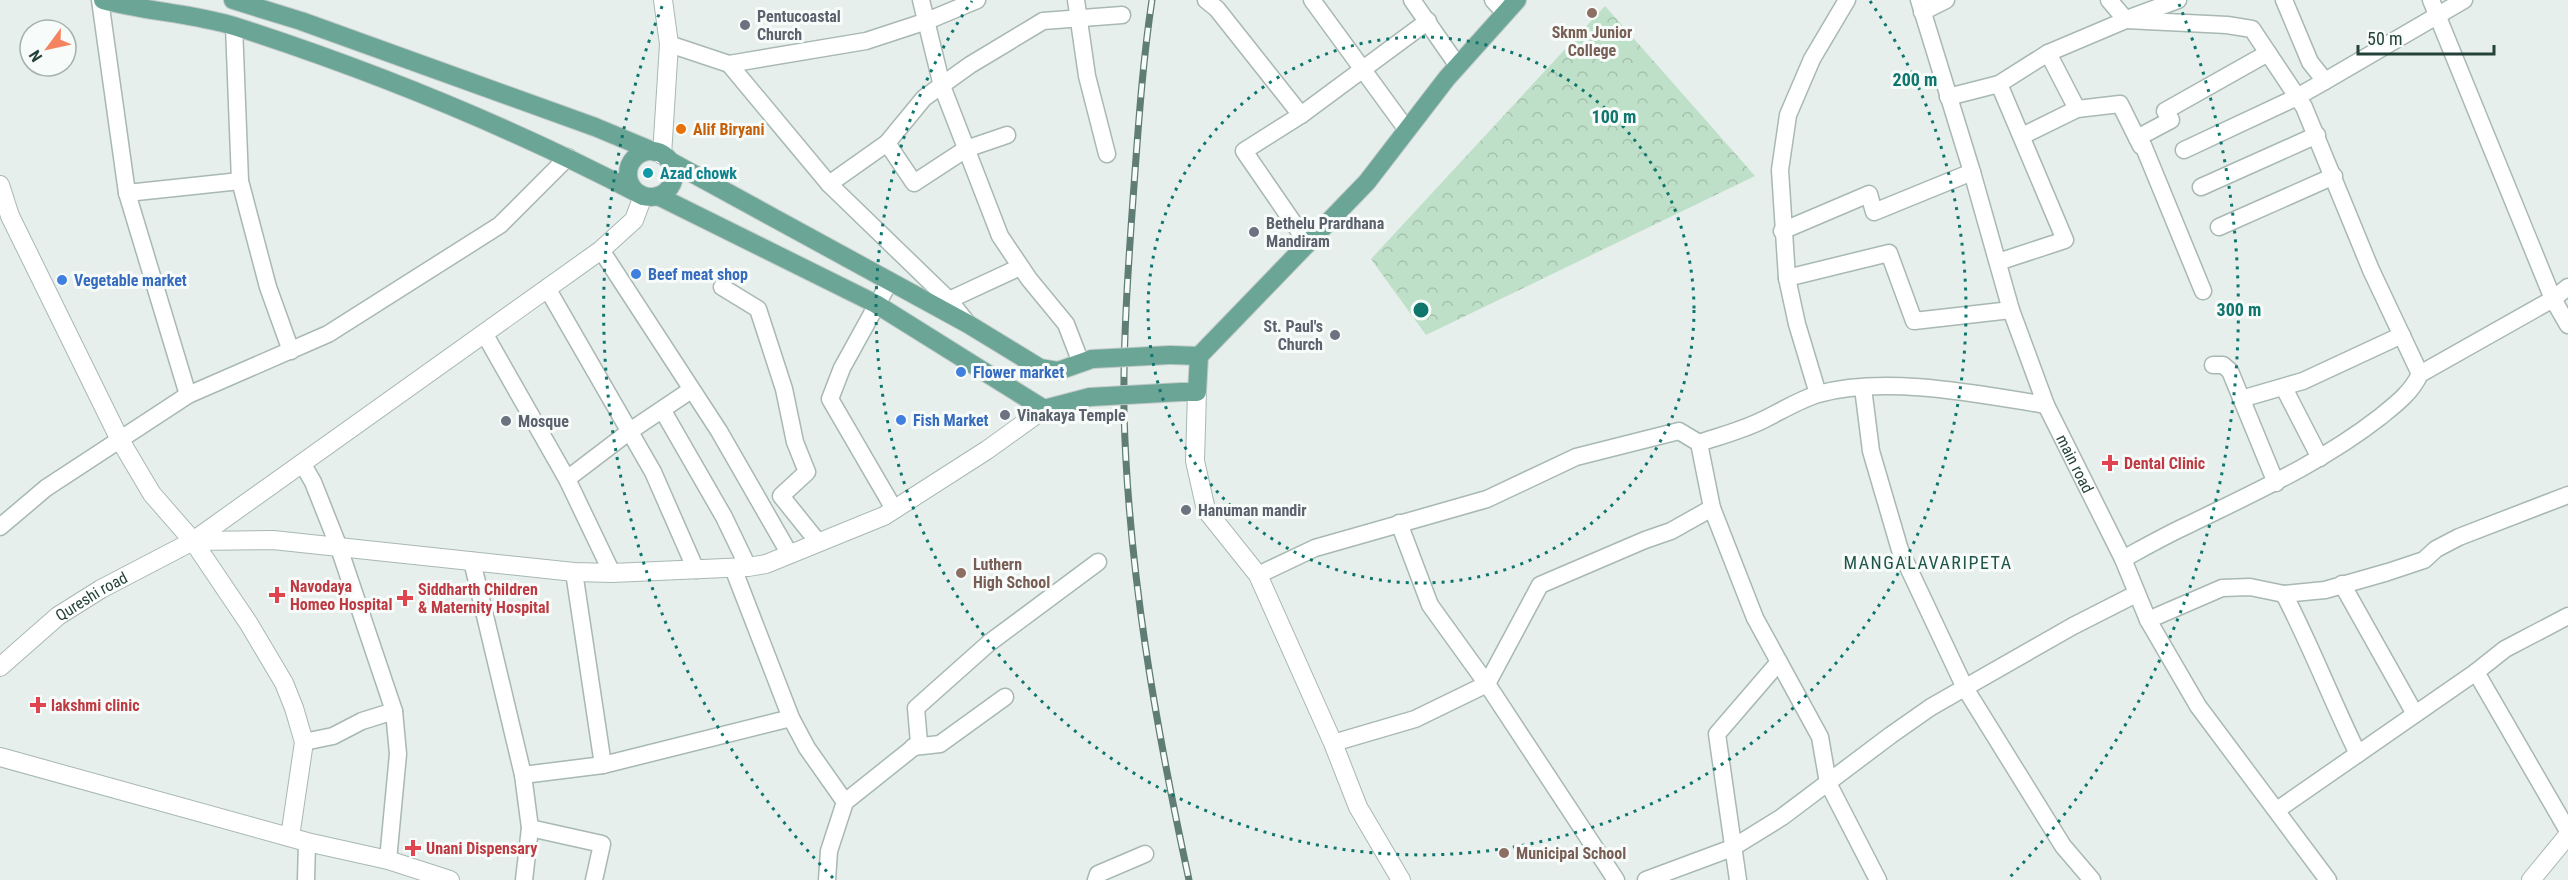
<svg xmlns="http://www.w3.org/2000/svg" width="2568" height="880" viewBox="0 0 2568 880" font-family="'Roboto Condensed',sans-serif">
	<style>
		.park { fill: url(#park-crowns) }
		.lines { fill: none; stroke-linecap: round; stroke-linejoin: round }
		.minor-casing { stroke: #a8b8b2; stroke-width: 19 }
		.tertiary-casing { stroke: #a8b8b2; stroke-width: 20 }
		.primary-casing { stroke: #c2cac8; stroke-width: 20 }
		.minor { stroke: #fff; stroke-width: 16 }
		.tertiary { stroke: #fff; stroke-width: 18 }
		.primary { stroke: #6aa596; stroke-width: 18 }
		.rail-casing { stroke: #5f7d75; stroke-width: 7 }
		.rail { stroke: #f7fbf9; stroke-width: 4.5; stroke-dasharray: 14; stroke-linecap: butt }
		.primary-bridge-casing { stroke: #c2cac8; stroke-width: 20; stroke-linecap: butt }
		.primary-bridge { stroke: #6aa596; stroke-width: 18 }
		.ring { fill: none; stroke: #0f766e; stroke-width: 3; stroke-dasharray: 3 6 }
		.education-dot { fill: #8d6e63; stroke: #f7fbf9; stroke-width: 2 }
		.worship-dot { fill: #6b7280; stroke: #f7fbf9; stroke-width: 2 }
		.food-dot { fill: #e8710a; stroke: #f7fbf9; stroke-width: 2 }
		.culture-dot { fill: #0f9aa8; stroke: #f7fbf9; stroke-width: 2 }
		.shop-dot { fill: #3f7fe0; stroke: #f7fbf9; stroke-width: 2 }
		.health-dot { fill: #e0444e; stroke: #f7fbf9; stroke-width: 2 }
		.labels { text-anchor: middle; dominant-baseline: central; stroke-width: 6; stroke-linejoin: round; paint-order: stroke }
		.worship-label { font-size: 16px; font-weight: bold; fill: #5b616d; stroke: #f7fbf9; text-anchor: start }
		.education-label { font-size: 16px; font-weight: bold; fill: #785e54; stroke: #f7fbf9; text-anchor: start }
		.food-label { font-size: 16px; font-weight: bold; fill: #c56008; stroke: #f7fbf9; text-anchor: start }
		.culture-label { font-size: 16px; font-weight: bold; fill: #0d838f; stroke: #f7fbf9; text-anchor: start }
		.shop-label { font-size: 16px; font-weight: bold; fill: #366cbe; stroke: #f7fbf9; text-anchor: start }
		.street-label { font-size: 16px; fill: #24423a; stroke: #f7fbf9 }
		.health-label { font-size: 16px; font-weight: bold; fill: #be3a42; stroke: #f7fbf9; text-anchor: start }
		.neighbourhood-label { font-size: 18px; letter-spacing: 1.5px; fill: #1f5548; stroke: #f7fbf9 }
		.centre { fill: #0f766e; stroke: #f7fbf9; stroke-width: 3 }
		.ring-label { font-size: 18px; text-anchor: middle; font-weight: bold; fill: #0f766e; stroke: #f7fbf9; stroke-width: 6; stroke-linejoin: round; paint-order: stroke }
	</style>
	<defs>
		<pattern id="park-crowns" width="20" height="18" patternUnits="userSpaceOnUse" patternTransform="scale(1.5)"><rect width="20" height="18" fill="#bfe0c8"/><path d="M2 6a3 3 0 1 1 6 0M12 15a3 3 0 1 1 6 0" fill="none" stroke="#a4c1ad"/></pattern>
	</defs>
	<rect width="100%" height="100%" fill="#e6efeb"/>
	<path class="park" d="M1605,6L1755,176L1426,335L1371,259Z"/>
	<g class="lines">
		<g class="minor-casing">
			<g id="minor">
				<path d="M100,0L127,193L188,395"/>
				<path d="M921,0L942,86L1000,236L1029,279L1066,324L1081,363"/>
				<path d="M1076,0L1087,76L1107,154"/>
				<path d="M1206,0L1217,9L1301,115"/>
				<path d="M1312,0L1407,130"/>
				<path d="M1412,0L1458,66"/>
				<path d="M1493,0L1505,13"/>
				<path id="s1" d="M1919,0L1972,172L2011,310L2046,405L2123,559L2148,620L2198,706L2328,880"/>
				<path d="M2431,0L2553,299L2568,287"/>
				<path d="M1922,12L1946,0"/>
				<path d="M2132,17L2178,0"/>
				<path d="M234,26L240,181L268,287L291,351"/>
				<path d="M669,44L729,64L866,41L927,21L977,0"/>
				<path d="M729,64L829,184L949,300L968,324"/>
				<path d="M2325,81L2464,0"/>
				<path d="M1948,97L1999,84L2048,53L2126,20L2109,0"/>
				<path d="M2077,109L2120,104L2141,146"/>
				<path d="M2022,136L2077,109L2048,53"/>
				<path d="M2137,138L2171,120L2165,111L2268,53"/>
				<path d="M887,143L914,183L966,149L1007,135"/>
				<path d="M2143,145L2203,291"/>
				<path d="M2184,150L2297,97L2325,81L2310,62L2284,0"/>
				<path d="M829,184L887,143L924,98L970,65L1043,21L1122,15"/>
				<path d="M2201,187L2317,135"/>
				<path d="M127,193L240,181"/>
				<path d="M2219,227L2334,176"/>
				<path d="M1782,231L1869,194L1874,212L1972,172"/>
				<path d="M1308,244L1244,151L1301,115L1428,21"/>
				<path d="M601,250L719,431L789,553"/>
				<path d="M1998,262L2065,240L1999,84"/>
				<path d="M1787,278L1889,253L1914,321L2011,310"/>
				<path d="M890,281L842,368L830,399L894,509"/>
				<path d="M722,287L758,309L784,389L795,442L807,472L781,496L818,542"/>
				<path d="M547,288L653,472L696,570"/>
				<path d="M949,300L1020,267"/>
				<path d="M484,333L567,479L612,573"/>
				<path d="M2213,365H2223L2230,371L2276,483"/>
				<path d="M2420,374L2553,299L2568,325"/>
				<path d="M1863,388L1871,451L1900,550L1965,688L2063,846L2092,880"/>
				<path d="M2284,388L2320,458"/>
				<path d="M1818,394L1797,324L1787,278L1780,170L1788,115L1812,59L1847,0"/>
				<path d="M2241,399L2303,381L2402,335"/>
				<path d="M663,411L724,517L748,567"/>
				<path d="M1699,443C1720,436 1743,430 1763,420C1781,411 1799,400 1818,394C1885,375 1978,394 2046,405"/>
				<path d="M302,463L313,482L338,545L394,711L398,754L388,860"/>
				<path d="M567,479L630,431L691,390"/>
				<path d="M1399,523L1430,605L1487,684L1540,585L1645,540L1671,531L1712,508"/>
				<path d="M0,527L46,488L188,395L328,334L500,225L568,157"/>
				<path d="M2123,559C2145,547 2166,535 2188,525C2255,492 2321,463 2380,417C2396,404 2411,393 2420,374L2371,270L2304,107L2252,29L2227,25L2126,20"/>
				<path d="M472,561L523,775L530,828L524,880"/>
				<path d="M733,568L791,718L807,748L845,802"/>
				<path d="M574,572L603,765L791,718"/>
				<path d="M1258,575L1315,548L1487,499L1576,457L1679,431L1699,443L1712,508L1755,618L1820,737L1828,783L1878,880"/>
				<path d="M2342,584L2415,714"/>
				<path d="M2284,594C2311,646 2332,701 2358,754"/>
				<path d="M2148,620L2222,588L2250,587L2284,594L2325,590L2388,572L2424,560L2436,549L2459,537L2568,495"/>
				<path d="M2476,672L2505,649L2568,616"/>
				<path d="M304,742L333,736L362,721L394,711"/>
				<path d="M1333,743L1415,719L1487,684L1616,880"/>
				<path d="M913,747L940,744L1005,697"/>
				<path d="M523,775L603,765"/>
				<path d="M2277,810L2476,672L2568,831"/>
				<path d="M530,828L602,844L594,880"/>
				<path d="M306,880L307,842"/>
				<path d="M827,880L829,851L845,802L919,743L916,708L989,643L1098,562"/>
				<path d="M1096,880L1098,874L1145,854"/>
				<path d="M1646,880L1732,848L1782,817L1891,735L1931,707L2073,626L2136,594"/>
				<path d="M1738,880L1717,734L1779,662"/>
			</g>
		</g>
		<g class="tertiary-casing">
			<g id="tertiary">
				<path d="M662,155L669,44L663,0"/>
				<path d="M0,185L10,216L120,440L152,494L193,541L249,624L284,683L294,708L304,742L290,837"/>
				<path d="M1197,392L1195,461L1206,510L1258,575L1333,743L1358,807L1401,880"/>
				<path d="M193,541L273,540L574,572L612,573L748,567L766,564L884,516L987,450L1044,409"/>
				<path id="s2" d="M0,667L58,616L101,589L193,541L601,250L634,220L643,196"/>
				<path d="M0,757L307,842L388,860L450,880"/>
				<path d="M2531,880L2568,835"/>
			</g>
		</g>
		<g class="primary-casing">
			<g id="primary">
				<path d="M103,0C147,12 194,13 237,27C376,72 513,128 643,196"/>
				<path d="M233,0L301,21L595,127L655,152"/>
				<circle cx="651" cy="174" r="23"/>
				<path d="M668,160L968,324L1040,368L1058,371L1092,359"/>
				<path d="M658,196L876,304L1044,409L1090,397"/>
				<path d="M1170,355L1199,356"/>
				<path d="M1181,392H1197L1199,356L1367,182L1447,78L1517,0"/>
			</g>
		</g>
		<use href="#minor" class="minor"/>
		<use href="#tertiary" class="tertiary"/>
		<use href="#primary" class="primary"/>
		<g class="rail-casing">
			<path id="rail" d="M1152,0C1142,66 1138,132 1133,199C1128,270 1123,342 1124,412C1128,570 1156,727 1189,880"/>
		</g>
		<use href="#rail" class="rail"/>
		<g class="primary-bridge-casing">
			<g id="primary-bridge">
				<path d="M1092,359L1170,355"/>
				<path d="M1090,397L1181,392"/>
			</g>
		</g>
		<use href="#primary-bridge" class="primary-bridge"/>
	</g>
	<g class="ring">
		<circle cx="1421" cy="310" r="273"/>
		<path d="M1870 1A545 545 0 1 1 972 1"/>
		<path d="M833 878A818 818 0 0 1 663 4M2179 4A818 818 0 0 1 2009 878"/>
	</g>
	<g class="education-dot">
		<circle cx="1592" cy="13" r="6"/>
		<circle cx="961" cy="573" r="6"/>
		<circle cx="1504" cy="853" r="6"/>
	</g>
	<g class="worship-dot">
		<circle cx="745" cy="25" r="6"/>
		<circle cx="1254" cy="232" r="6"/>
		<circle cx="1335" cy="335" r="6"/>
		<circle cx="1005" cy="415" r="6"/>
		<circle cx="506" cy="421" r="6"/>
		<circle cx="1186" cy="510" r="6"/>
	</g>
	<circle class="food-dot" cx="681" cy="129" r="6"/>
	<circle class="culture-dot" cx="648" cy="173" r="6"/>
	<g class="shop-dot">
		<circle cx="636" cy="274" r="6"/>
		<circle cx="62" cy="280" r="6"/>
		<circle cx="961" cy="372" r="6"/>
		<circle cx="901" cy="420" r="6"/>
	</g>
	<g class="health-dot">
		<path d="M2107 454h6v6h6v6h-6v6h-6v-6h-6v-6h6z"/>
		<path d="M274 586h6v6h6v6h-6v6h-6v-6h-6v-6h6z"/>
		<path d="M402 589h6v6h6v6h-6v6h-6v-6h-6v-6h6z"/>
		<path d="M35 696h6v6h6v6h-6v6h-6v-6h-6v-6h6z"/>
		<path d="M410 839h6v6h6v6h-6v6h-6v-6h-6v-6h6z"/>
	</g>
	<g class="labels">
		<g class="worship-label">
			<text x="757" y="16">Pentucoastal<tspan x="757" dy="18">Church</tspan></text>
			<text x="1266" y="223">Bethelu Prardhana<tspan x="1266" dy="18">Mandiram</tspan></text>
			<text x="1323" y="326" text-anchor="end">St. Paul's<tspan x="1323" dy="18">Church</tspan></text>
			<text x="1017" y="415">Vinakaya Temple</text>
			<text x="518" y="421">Mosque</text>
			<text x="1198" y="510">Hanuman mandir</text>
		</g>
		<g class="education-label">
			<text x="1592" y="32" text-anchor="middle">Sknm Junior<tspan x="1592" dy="18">College</tspan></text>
			<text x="973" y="564">Luthern<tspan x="973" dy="18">High School</tspan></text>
			<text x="1516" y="853">Municipal School</text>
		</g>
		<g class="food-label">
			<text x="693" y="129">Alif Biryani</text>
		</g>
		<g class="culture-label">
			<text x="660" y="173">Azad chowk</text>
		</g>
		<g class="shop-label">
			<text x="648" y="274">Beef meat shop</text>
			<text x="74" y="280">Vegetable market</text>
			<text x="973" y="372">Flower market</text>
			<text x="913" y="420">Fish Market</text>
		</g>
		<g class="street-label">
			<text stroke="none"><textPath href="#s1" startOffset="490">main road</textPath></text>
			<text stroke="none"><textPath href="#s2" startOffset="116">Qureshi road</textPath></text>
		</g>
		<g class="health-label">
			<text x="2124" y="463">Dental Clinic</text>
			<text x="290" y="586">Navodaya<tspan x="290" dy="18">Homeo Hospital</tspan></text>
			<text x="418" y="589">Siddharth Children<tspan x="418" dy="18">&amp; Maternity Hospital</tspan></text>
			<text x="51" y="705">lakshmi clinic</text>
			<text x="426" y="848">Unani Dispensary</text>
		</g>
		<g class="neighbourhood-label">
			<text x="1928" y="562">MANGALAVARIPETA</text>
		</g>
	</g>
	<circle cx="1421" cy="310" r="9" class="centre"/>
	<g class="ring-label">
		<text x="1915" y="86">200 m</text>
		<text x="1614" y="123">100 m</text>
		<text x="2239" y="316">300 m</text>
	</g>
	<g transform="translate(48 48) rotate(237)"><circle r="28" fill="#f7fbf9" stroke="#a3b1ad" stroke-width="1.5"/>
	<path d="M0-4.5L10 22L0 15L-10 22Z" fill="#f4845f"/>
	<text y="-9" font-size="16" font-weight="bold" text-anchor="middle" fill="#24423a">N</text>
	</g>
	<path d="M2358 45v9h136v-9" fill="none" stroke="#24423a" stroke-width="3"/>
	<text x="2367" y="45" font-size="18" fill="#24423a" stroke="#f7fbf9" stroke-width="4.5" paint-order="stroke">50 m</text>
</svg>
